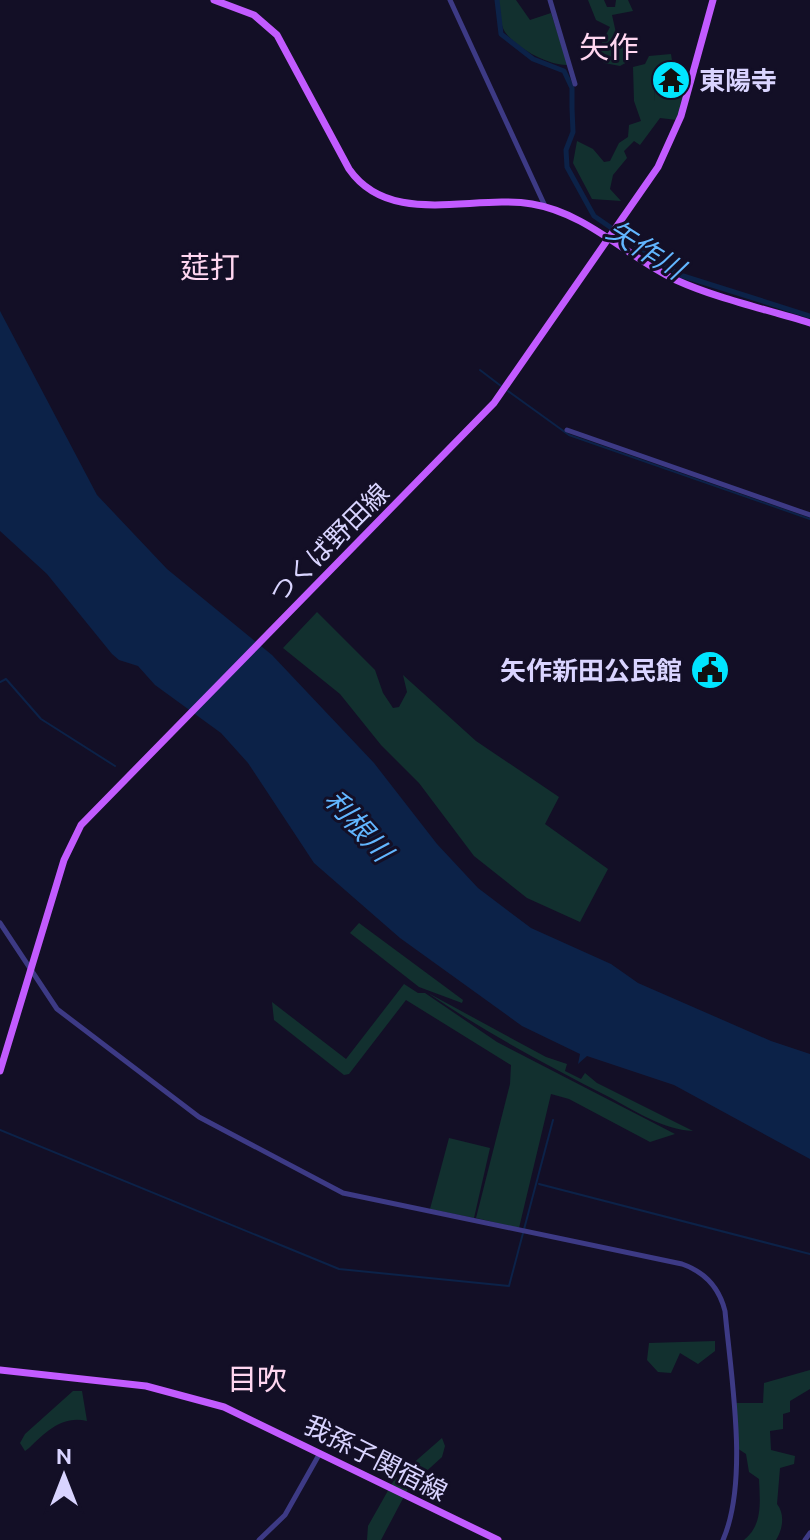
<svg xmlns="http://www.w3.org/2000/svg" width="810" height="1540" viewBox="0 0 810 1540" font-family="Ubuntu,'Noto Sans JP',sans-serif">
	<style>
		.green { fill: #12302f }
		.water { fill: #0c2248 }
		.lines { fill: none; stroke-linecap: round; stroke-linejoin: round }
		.stream { stroke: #0c2248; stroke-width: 2 }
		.river { stroke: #0c2248; stroke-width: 5 }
		.minor { stroke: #3d3a85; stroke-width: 5 }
		.major { stroke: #c25bff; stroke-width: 7 }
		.labels { text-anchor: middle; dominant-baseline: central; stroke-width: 6; stroke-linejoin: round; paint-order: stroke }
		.poi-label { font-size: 26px; font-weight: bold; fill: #d9d4ff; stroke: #130f26; text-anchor: start }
		.street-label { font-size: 26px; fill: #d9d4ff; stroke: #130f26 }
		.water-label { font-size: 28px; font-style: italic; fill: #62b6ff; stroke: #130f26 }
		.quarter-label { font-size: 30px; fill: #ffd6f0; stroke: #130f26 }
	</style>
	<rect width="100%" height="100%" fill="#130f26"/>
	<g class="green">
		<path d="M498,0H516L530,20L551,13L568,65C549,66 516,48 505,32C500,24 499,10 498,0Z"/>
		<path d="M588,0H604L607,7H615L616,0H628L633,11L612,15L618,42L625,46L629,61L620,66L604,63L596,54L610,27L596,20Z"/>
		<path d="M671,54L673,67L679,69L655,77L654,102L655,88L685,95L677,120L660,118L640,145L634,141L624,151L627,158L613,175L610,189L621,201L592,199L573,163L577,141L593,149L604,162L610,161L619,143L628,137L629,125L641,121L634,101L633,67L645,64L649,56Z"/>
		<path d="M317,612L375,670L383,693L393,708L399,707L407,692L403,675L476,741L559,797L545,824L608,869L580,922L527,898L474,856L419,783L381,745L340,694L283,648Z"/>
		<path d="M359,923L463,1000L462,1003L419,987L350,933Z"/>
		<path d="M404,984L418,993H425L497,1042L675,1134L650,1142L569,1099L551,1094L519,1228L476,1218L510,1084L511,1065L406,1000L349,1074L344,1075L274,1020L272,1002L346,1059Z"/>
		<path d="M428,993L546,1057L567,1064L565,1071L581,1079L585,1073L597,1083L693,1131C663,1130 634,1110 609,1097C547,1065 486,1033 428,993Z"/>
		<path d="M449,1138L490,1148L474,1218L430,1209Z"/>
		<path d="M715,1341V1351L698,1364L680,1353L671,1373L658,1372L647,1360L649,1343Z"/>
		<path d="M810,1370V1389L790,1401V1412L783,1414V1429L770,1431L771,1450L795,1456L794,1464L780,1468L777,1504C785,1514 783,1529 776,1540H744C763,1525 760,1502 759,1479L749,1472L746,1454L737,1448L736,1403H763L764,1383Z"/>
		<path d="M73,1391H82L87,1421C62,1415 46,1432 29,1448L25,1451L20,1443L25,1434Z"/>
		<path d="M442,1438L445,1446L442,1457L409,1487L381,1540H367L368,1526L394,1480Z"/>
	</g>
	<path class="water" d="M0,311L97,495L167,569L272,655L374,763L437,844L478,888L531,928L611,964L638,983L771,1041L810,1054V1159L674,1085L587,1056L578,1064L580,1054L522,1026L400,938L314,863L248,763L221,733L155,685L138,666L119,660L112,654L47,574L0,531Z"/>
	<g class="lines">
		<g class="stream">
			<path d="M480,370L501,386"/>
			<path d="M508,391L569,435L810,519"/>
			<path d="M0,682L6,679L41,719L115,766"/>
			<path d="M0,1130L339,1269L509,1286L553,1120"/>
			<path d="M539,1184L810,1254"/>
		</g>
		<path class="river" d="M497,0L501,34L533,59L564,71L572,88V108L573,132L566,150L567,167L594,216L680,275L810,316"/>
		<g class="minor">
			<path d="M450,0L545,206"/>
			<path d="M550,0L575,84"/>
			<path d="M567,430L810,515"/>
			<path d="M0,923L57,1009L199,1117L343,1193L682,1264C705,1272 719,1287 725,1311C731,1377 749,1480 723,1540"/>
			<path d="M259,1540L285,1515L320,1453"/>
			<path d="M805,1540L810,1533"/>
		</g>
		<g class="major">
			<path d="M214,0L254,15L277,35L349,169C390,228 472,194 532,204C587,213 627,257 676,280C718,299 766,309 810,323"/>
			<path d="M0,1071L64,860L81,825L494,403L658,167L681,116L713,0"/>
			<path d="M0,1370L146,1386L224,1407L498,1540"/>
		</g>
	</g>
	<defs>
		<g id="temple-disc" transform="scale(2)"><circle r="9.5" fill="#00e5ff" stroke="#130f26"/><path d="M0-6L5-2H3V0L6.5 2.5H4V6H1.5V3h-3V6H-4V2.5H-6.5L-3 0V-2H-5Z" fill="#111"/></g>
		<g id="civic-disc" transform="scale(2)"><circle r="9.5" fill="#00e5ff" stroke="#130f26"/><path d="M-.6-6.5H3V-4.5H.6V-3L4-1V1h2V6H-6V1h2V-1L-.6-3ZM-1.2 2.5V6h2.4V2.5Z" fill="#111"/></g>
	</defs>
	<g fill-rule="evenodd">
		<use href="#temple-disc" x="671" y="80"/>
		<use href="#civic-disc" x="710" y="670"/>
	</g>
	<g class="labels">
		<g class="poi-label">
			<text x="699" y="80">東陽寺</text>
			<text x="682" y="670" text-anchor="end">矢作新田公民館</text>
		</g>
		<g class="street-label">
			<text transform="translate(329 543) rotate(-45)">つくば野田線</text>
			<text transform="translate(376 1458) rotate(27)">我孫子関宿線</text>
		</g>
		<g class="water-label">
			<text transform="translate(646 249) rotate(32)">矢作川</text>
			<text transform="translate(359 825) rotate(48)">利根川</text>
		</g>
		<g class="quarter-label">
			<text x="609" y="47">矢作</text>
			<text x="210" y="267">莚打</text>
			<text x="257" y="1379">目吹</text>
		</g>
	</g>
	<g transform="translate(64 1476)" stroke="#130f26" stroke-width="6" paint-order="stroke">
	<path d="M0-6L14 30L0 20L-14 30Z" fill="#d9d4ff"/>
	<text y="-12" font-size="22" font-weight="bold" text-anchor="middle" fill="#d9d4ff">N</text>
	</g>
</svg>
